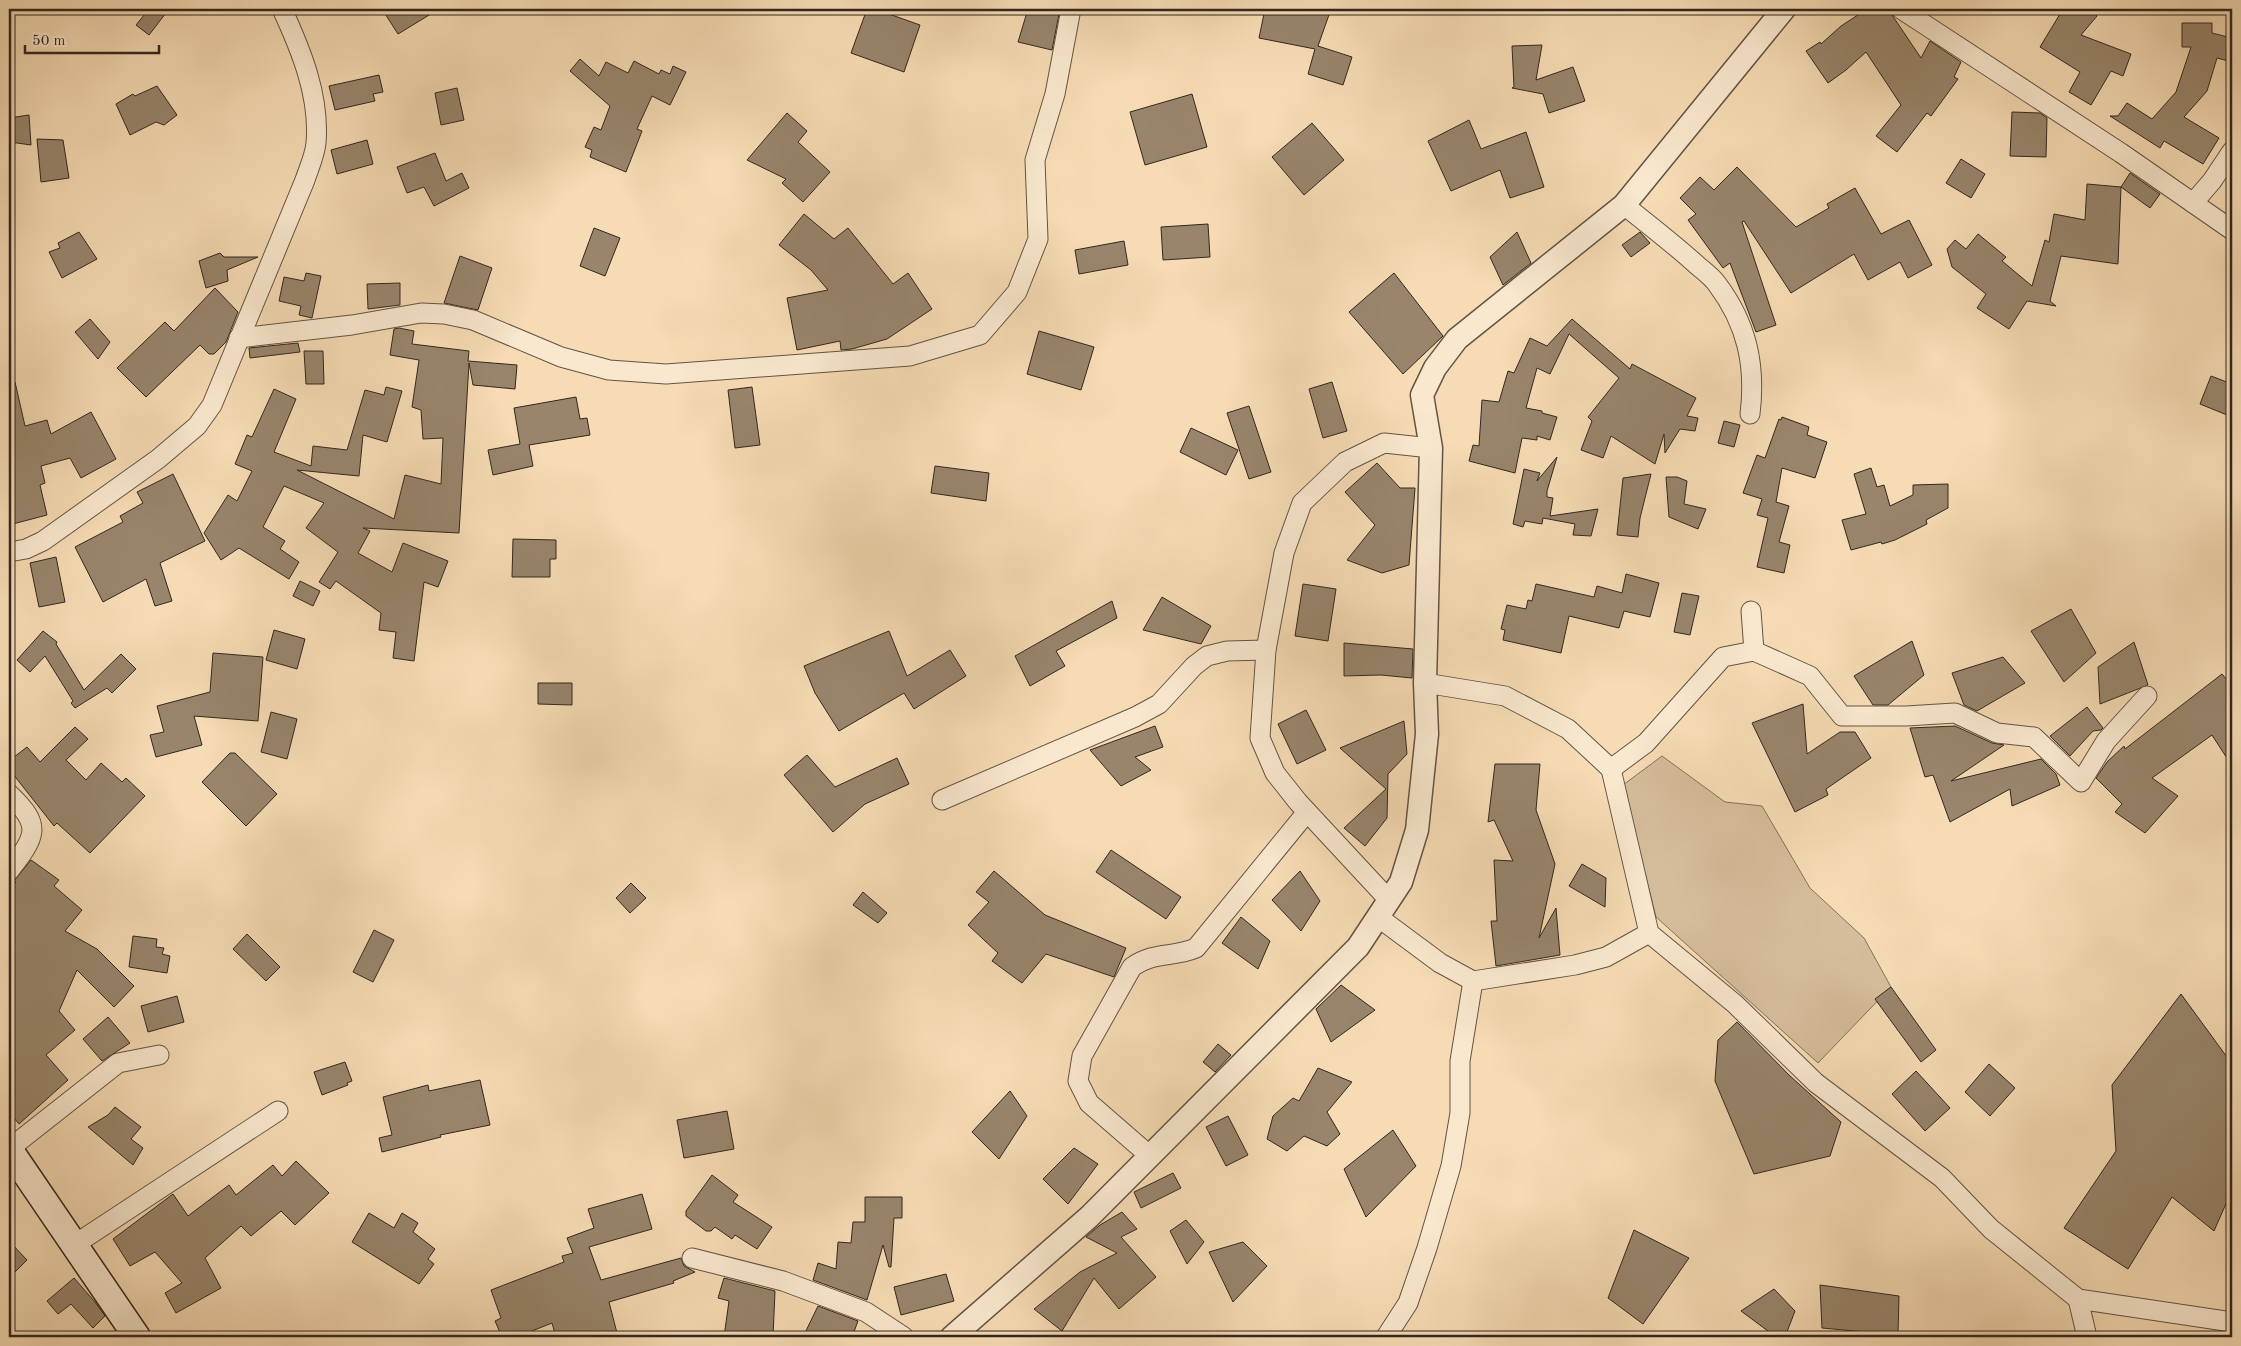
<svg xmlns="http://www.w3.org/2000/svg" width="2241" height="1346" viewBox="0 0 2241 1346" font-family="'Old Standard TT',serif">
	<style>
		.green { fill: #d5bc9a; stroke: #84725c }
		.building { fill: #98856c; stroke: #33271e }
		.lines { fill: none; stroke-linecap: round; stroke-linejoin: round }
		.minor-casing { stroke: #645444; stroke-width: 21 }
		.tertiary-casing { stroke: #645444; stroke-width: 25 }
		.secondary-casing { stroke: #33271e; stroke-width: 29 }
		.minor { stroke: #f9e8ce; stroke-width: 19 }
		.tertiary { stroke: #f9e8ce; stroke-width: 22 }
		.secondary { stroke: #f9e8ce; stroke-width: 26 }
	</style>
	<rect width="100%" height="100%" fill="#f6dbb4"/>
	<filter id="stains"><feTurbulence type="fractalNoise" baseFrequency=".004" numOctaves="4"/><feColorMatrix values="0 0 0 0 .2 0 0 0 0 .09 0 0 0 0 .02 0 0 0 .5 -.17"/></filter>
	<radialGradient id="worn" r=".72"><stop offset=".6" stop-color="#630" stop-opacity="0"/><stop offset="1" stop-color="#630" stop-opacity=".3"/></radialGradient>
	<path class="green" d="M1662,756L1725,802L1762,806L1810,888L1864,938L1891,987L1818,1063L1656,917L1623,785Z"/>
	<g class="building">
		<path d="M149,9H169L149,35L136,25Z"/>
		<path d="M382,9H439L398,34Z"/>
		<path d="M867,9H875L920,25L904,72L851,53Z"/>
		<path d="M1028,9H1060L1052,50L1018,42Z"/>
		<path d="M1265,9H1331L1318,46L1352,57L1343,85L1308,74L1315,49L1259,38Z"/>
		<path d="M1867,9H1888L1921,58L1930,41L1961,62L1954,77L1958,79L1931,116L1927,113L1897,152L1876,136L1901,105L1866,52L1846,70L1828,83L1806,51L1820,42L1821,44L1841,26Z"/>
		<path d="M2063,9H2089L2097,16L2081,35L2131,54L2123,76L2111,71L2091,105L2069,92L2080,72L2040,47Z"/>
		<path d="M2182,23H2212V33L2232,38V62L2217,58L2207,91L2184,117L2219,138L2203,164L2164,141L2160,148L2110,116H2118L2127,103L2152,119L2176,92L2191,47H2182Z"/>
		<path d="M1542,45L1536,80L1573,67L1585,101L1549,113L1543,94L1512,88L1514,87L1512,46Z"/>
		<path d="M580,59L599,76L606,62L628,73L634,61L659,74L661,70L670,74L673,66L686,72L670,105L652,96L637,129L642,131L626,172L590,157L592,150L585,147L594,127L601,130L610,106L570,71Z"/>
		<path d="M379,75L383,92L373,94L375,101L335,110L329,86Z"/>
		<path d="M157,86L177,115L164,125L156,122L130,135L116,104L133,94L135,96Z"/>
		<path d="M457,88L464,120L441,125L435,93Z"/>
		<path d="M1192,94L1207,147L1145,165L1130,112Z"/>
		<path d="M2012,112L2040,113L2047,118L2046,157L2010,156Z"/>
		<path d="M787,113L807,131L798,142L830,172L803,202L782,183L786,179L747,160Z"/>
		<path d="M29,115L31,145L10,142L9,118Z"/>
		<path d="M1469,120L1481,149L1526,132L1544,187L1510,198L1500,170L1451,191L1428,141Z"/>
		<path d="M1312,123L1344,160L1304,195L1272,157Z"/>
		<path d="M37,139L63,140L69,178L41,182Z"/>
		<path d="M367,140L373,164L337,174L331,150Z"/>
		<path d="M435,153L446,181L462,173L469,188L434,206L424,187L407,193L397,167Z"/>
		<path d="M1961,159L1985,174L1971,198L1946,183Z"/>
		<path d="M1737,167L1796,227L1829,208L1827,204L1855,188L1881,234L1909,220L1932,265L1908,278L1900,262L1868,280L1854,254L1791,293L1744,221L1742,222L1776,325L1756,332L1730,263L1723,268L1688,220L1696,214L1680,198L1700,177L1714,190Z"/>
		<path d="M2130,173L2160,194L2150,208L2121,187L2118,264L2061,256L2050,301L2056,306L2027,301L2009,329L1977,308L1986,294L1952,267L1947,249L1955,240L1966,249L1978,234L2006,257L2002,261L2032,286L2045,240L2049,242L2054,214L2085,220L2087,184L2121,187Z"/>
		<path d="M804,214L834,239L848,228L893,284L908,273L932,309L887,339L852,349L841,350L840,341L797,350L787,298L828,290L811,270L779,245Z"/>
		<path d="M1208,224L1210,257L1163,260L1161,227Z"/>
		<path d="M594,228L620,238L605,276L580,266Z"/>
		<path d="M79,232L97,259L62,278L49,252L60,248L58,243Z"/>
		<path d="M1517,232L1531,263L1503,285L1490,257Z"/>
		<path d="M1640,232L1650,243L1631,257L1622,245Z"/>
		<path d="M1124,241L1128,265L1079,274L1075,250Z"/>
		<path d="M220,253L224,257H258L227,270L228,281L206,288L199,261Z"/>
		<path d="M460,256L492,268L478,310L444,303Z"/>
		<path d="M306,273L321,276L312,318L299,315L301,306L279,301L284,277L304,281Z"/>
		<path d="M1394,273L1443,336L1403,374L1349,312Z"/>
		<path d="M400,283V305L368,309L367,284Z"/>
		<path d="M215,288L238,312L226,342L214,354H209L200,345L146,397L117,368L165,322L174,331Z"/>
		<path d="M90,319L110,342L98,359L75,332Z"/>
		<path d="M1572,319L1630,369L1632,364L1696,398L1687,416L1698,418L1695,431L1680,429L1665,453L1664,434L1655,464L1611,436L1603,458L1581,450L1592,421L1588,417L1619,378L1569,334L1550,374L1537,368L1526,408L1542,411V413L1557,417L1550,440L1537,436V440L1522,438L1515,473L1469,461L1473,445L1479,446L1482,400L1499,402L1508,371L1514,373L1530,338L1547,346Z"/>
		<path d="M399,328L414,331L412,344L469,351L468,361L517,365L515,389L473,385L469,363L459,533L363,528L370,531L358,553L392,572L403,543L448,561L438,587L424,582L414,661L393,658L396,632L379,630L381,613L336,581L330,589L319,582L338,552L306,528L324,503L284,486L263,527L285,541L280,549L299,562L289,579L239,548L221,560L204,533L228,495L237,501L252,471L235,464L247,435L252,437L274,389L296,399L274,452L311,466L313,446L347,450L365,390L384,395L386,387L402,391L387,442L363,435L359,476L297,470L394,519L405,475L441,484L443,438L423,439L421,410L412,407L419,360L390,355L394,329Z"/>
		<path d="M1039,331L1094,347L1081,390L1027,374Z"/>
		<path d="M298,343L300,352L250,358L249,348Z"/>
		<path d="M304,351H323L324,384H306Z"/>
		<path d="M2211,376L2232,384V417L2200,404Z"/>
		<path d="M15,382L25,426L47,420L51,434L91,412L116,459L81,478L70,458L41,466L45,483L40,485L47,515L9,525V383Z"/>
		<path d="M1332,382L1347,431L1323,438L1309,389Z"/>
		<path d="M752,387L760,445L735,448L728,390Z"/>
		<path d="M576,397L580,419L587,418L590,435L529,445L533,466L493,475L488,450L520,444L514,408Z"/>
		<path d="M1249,406L1271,472L1249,479L1227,413Z"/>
		<path d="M1782,417L1809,427L1807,435L1827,442L1815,478L1782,468L1776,502L1789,506L1779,542L1790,545L1784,573L1757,567L1768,518L1757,515L1762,499L1743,493L1757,455L1765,458L1779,419L1781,420Z"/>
		<path d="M1724,421L1740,425L1734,447L1718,443Z"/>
		<path d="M1191,428L1238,450L1226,475L1180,452Z"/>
		<path d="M1557,457L1547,491V497L1553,498L1550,516L1598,509L1591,536L1573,535L1575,524L1543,518L1542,524L1525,521L1523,527L1513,524L1524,469L1540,473L1537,481Z"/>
		<path d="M1377,463L1400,488H1415L1409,565L1382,573L1347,560L1375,525L1345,492Z"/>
		<path d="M935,466L989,473L986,501L931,493Z"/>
		<path d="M1871,468L1877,487L1884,485L1890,506L1913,495V485L1948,484V508L1926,520L1927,524L1895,540L1882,544L1881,542L1851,550L1842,520L1866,514L1854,474Z"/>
		<path d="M173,474L205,541L160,563L172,601L155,606L146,579L103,602L75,547L123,522L120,516L143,503L137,492Z"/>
		<path d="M1651,474L1640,518L1638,537L1617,535L1623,478Z"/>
		<path d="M1666,477H1677L1687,481L1684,504L1706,509L1698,529L1669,517Z"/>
		<path d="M513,539L556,540V559H550V577H512Z"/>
		<path d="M56,557L65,602L39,607L30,563Z"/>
		<path d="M1626,574L1659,583L1650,617L1624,611L1619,628L1569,616L1561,653L1503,640L1505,630L1501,629L1507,605L1526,609L1528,600L1532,601L1536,584L1594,597L1597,586L1622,593Z"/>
		<path d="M300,581L320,591L313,606L293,596Z"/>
		<path d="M1303,584L1336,589L1328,641L1295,636Z"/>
		<path d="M1682,593L1699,596L1690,635L1674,632Z"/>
		<path d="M1162,597L1211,626L1201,644L1143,630Z"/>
		<path d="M1112,601L1117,618L1056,651L1065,666L1030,686L1015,656Z"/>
		<path d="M2071,609L2096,653L2064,682L2031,631Z"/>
		<path d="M274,630L305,639L297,669L266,660Z"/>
		<path d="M43,631L57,642L56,644L84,690L121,654L136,669L112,693L107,688L75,708L71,703L73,701L45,656L30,672L17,660Z"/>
		<path d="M889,631L907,676L950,650L966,676L914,709L904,693L839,731L815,693L804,666Z"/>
		<path d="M1912,641L1924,675L1888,705H1873L1854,676Z"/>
		<path d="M2134,642L2148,685L2100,704L2098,667Z"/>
		<path d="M1344,643L1413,649L1412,678L1381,675L1344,676Z"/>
		<path d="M213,653L263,657L258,721L194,716L202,745L156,757L150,735L164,732L157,706L210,692Z"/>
		<path d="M2003,657L2025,683L1977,711L1964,705L1952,673Z"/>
		<path d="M2222,674L2232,686V766L2212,735L2152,778L2178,796L2145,833L2115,812L2122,804L2096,778L2107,762L2124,746L2125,749Z"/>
		<path d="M538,683H572V705L538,704Z"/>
		<path d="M1803,704L1807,754L1840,732H1855L1871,758L1826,789L1828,795L1795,812L1752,723Z"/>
		<path d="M2087,707L2103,728L2101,730L2093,731L2070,756L2050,736Z"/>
		<path d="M1306,710L1326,750L1297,764L1278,724Z"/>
		<path d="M271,712L297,719L287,759L261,752Z"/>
		<path d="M1404,721L1407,754L1388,774L1387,818L1365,846L1344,828L1386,789L1340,748Z"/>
		<path d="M1155,726L1163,747L1135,757L1151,770L1121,786L1090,750Z"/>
		<path d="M1955,726L1992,743L2004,745L1951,781L2041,759L2056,774L2060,785L2012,806L2010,789L1950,822L1933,775L1925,777L1910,728Z"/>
		<path d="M75,727L88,739L66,760L86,780L101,763L122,782L126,778L145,796L90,853L57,823L54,826L9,769V761L27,747L40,762Z"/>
		<path d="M230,753H235L277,794L246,826L202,782Z"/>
		<path d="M807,755L835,787L897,758L909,784L865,804L833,832L784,775Z"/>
		<path d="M1495,764H1540L1536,810L1555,864L1539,938L1556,908L1560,955L1496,966L1491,921H1497L1494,860L1513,861L1494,820L1488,822Z"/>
		<path d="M1111,850L1181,897L1166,919L1096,872Z"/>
		<path d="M31,860L59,880L54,886L82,910L65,931L97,949L134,986L114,1007L77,970L59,1011L75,1030L46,1055L68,1080L19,1124L9,1112V892L16,882L14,881Z"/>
		<path d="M1582,864L1606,878L1605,907L1569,886Z"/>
		<path d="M994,871L1045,915L1126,948L1114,977L1046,954L1022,983L992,961L998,953L968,925L989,902L976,892Z"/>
		<path d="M1300,871L1320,901L1301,931L1272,900Z"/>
		<path d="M631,883L646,898L630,913L616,898Z"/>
		<path d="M863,892L887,913L878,923L853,905Z"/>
		<path d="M1241,917L1270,941L1258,969L1222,943Z"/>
		<path d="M374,930L394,940L373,982L353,972Z"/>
		<path d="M247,934L280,967L266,981L233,949Z"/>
		<path d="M133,936L157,939L156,947L164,948L162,954L170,956L167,973L129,967Z"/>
		<path d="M1341,985L1375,1010L1331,1042L1316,1009Z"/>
		<path d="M1891,987L1936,1050L1921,1062L1875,999Z"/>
		<path d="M2181,994L2232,1064V1190L2214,1231L2172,1197L2128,1269L2064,1228L2116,1151L2112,1085Z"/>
		<path d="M177,996L184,1022L148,1032L141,1006Z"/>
		<path d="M108,1017L130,1043L102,1061L83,1039Z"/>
		<path d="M1737,1022L1789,1075L1841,1122L1830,1156L1754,1174L1715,1081L1718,1040Z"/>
		<path d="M1218,1044L1231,1055L1215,1072L1203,1062Z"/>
		<path d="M345,1062L352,1081L347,1083L348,1085L322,1095L314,1072Z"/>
		<path d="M1989,1064L2015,1088L1990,1116L1965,1092Z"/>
		<path d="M1318,1068L1352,1082L1327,1112L1340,1134L1327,1146L1304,1136L1287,1151L1267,1139L1273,1116L1293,1098L1299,1101Z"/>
		<path d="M1916,1071L1950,1108L1925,1131L1892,1094Z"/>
		<path d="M480,1080L490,1125L440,1135L441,1137L382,1152L379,1138L392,1135L383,1097L428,1085L429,1091Z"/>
		<path d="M1010,1091L1027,1116L999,1159L972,1132Z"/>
		<path d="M115,1107L141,1127L131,1139L143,1148L133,1165L88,1127L108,1115Z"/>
		<path d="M727,1111L734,1149L684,1158L677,1120Z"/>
		<path d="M1228,1116L1248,1155L1226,1166L1206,1127Z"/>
		<path d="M1393,1130L1416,1166L1366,1217L1344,1169Z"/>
		<path d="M1074,1148L1098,1164L1068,1204L1043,1179Z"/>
		<path d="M296,1161L329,1193L295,1225L281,1211L251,1236L241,1226L205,1258L221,1288L176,1313L165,1293L182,1283L155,1252L130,1266L113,1239L173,1194L188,1216L229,1185L236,1195L273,1165L282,1176Z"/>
		<path d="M1173,1173L1181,1188L1141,1208L1134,1192Z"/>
		<path d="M712,1175L738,1195L733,1202L772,1227L757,1249L735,1235L732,1239L715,1227L711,1231H706L686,1216V1211Z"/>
		<path d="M642,1194L652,1229L589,1247L601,1280L681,1258L684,1266L695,1272L673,1281L674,1283L609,1302L617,1333L602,1337H556L552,1323L517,1337H502L495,1321L501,1318L491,1290L564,1262L562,1256L573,1253L567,1238L594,1228L588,1209Z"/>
		<path d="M865,1197H902V1218H894L891,1267H889L883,1245L867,1300L813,1280L818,1263L836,1269L838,1242L851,1243L853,1222H865Z"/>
		<path d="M1122,1212L1137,1229L1121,1237L1156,1277L1119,1309L1094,1278L1062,1331L1034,1309L1080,1272L1117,1253L1086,1237L1100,1225Z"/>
		<path d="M369,1213L394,1228L402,1213L418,1223L413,1232L435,1249L428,1259L434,1264L419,1284L352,1242Z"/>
		<path d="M1186,1220L1204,1242L1187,1264L1170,1231Z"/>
		<path d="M1634,1230L1689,1258L1643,1324L1608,1298Z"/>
		<path d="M9,1241L27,1260L9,1278Z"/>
		<path d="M1243,1242L1267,1266L1233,1302L1209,1252Z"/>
		<path d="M946,1274L954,1301L901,1315L894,1287Z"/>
		<path d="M74,1278L95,1302L105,1316L93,1328L71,1304L58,1314L47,1301Z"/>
		<path d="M724,1278L775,1291L773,1337H724L729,1301L718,1298Z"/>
		<path d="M1820,1285L1899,1296L1898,1335L1822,1328Z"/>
		<path d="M1774,1289L1795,1311L1785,1337H1776L1741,1311Z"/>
		<path d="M818,1306L858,1321L852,1337H803Z"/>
	</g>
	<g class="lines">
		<g class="minor-casing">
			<g id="minor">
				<path d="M1901,9L2121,153L2232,230"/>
				<path d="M2193,203L2212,181L2232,151"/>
				<path d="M1624,205C1649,225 1674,244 1698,266C1704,271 1712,277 1717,284C1747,324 1756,365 1750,414"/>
				<path d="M239,338L352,325L421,313L444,314L473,320L561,357L609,370L666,374L910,356L980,335L1017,292L1038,239L1035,160L1055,94L1071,9"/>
				<path d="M9,552L26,549L43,541L158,459L197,426L212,405L305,180C309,168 315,155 316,143C320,96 301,50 282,9"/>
				<path d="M1751,611L1754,651"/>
				<path d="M1425,683L1505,696L1568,729L1611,769L1649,933L1735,1004L1816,1083L1942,1178L1991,1229L2078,1299L2232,1322"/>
				<path d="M1611,769L1646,743L1723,657L1754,651L1810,676L1842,716H1906L1955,713L1997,733L2034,737L2081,782L2106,741L2147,696"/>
				<path d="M9,794C43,826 36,836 9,871"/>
				<path d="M942,800L1135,717L1159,704L1194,666L1207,656L1227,651L1266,650"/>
				<path d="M1389,900L1298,802L1275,773L1260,738L1266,650L1284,553L1302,503L1345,462L1384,443L1431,448"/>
				<path d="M1378,917L1440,963L1473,981L1575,965L1606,957L1649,933"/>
				<path d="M9,1149L118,1063L159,1055"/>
				<path d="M1150,1156L1089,1103L1078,1081L1082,1056L1132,967C1155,951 1172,958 1196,948L1307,812"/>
				<path d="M74,1245L278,1111"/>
				<path d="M692,1258L783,1281L866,1312L904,1337"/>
				<path d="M2078,1299L2087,1337"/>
				<path d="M1386,1337L1408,1303L1427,1248L1451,1166L1460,1113V1061L1473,981"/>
			</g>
		</g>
		<g class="tertiary-casing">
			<path id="tertiary" d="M952,1337L1089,1217L1358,947L1401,882L1417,830L1427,734L1425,683L1431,448L1422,395L1435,368L1457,339L1624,205L1784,9"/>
		</g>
		<g class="secondary-casing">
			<path id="secondary" d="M9,1149L137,1337"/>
		</g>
		<use href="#minor" class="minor"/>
		<use href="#tertiary" class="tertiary"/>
		<use href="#secondary" class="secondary"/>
	</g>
	<rect width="2241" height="1346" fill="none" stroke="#f6dbb4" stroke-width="30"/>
	<rect x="10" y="10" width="2221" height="1326" fill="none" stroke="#33271e" stroke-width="2.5"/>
	<rect x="15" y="15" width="2211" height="1316" fill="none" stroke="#33271e"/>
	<path d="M25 45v8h134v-8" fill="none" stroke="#33271e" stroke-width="2.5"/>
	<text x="32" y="45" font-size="15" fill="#33271e" stroke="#f9e8ce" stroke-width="4" paint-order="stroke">50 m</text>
	<rect width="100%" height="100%" filter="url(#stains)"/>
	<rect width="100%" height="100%" fill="url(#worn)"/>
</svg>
